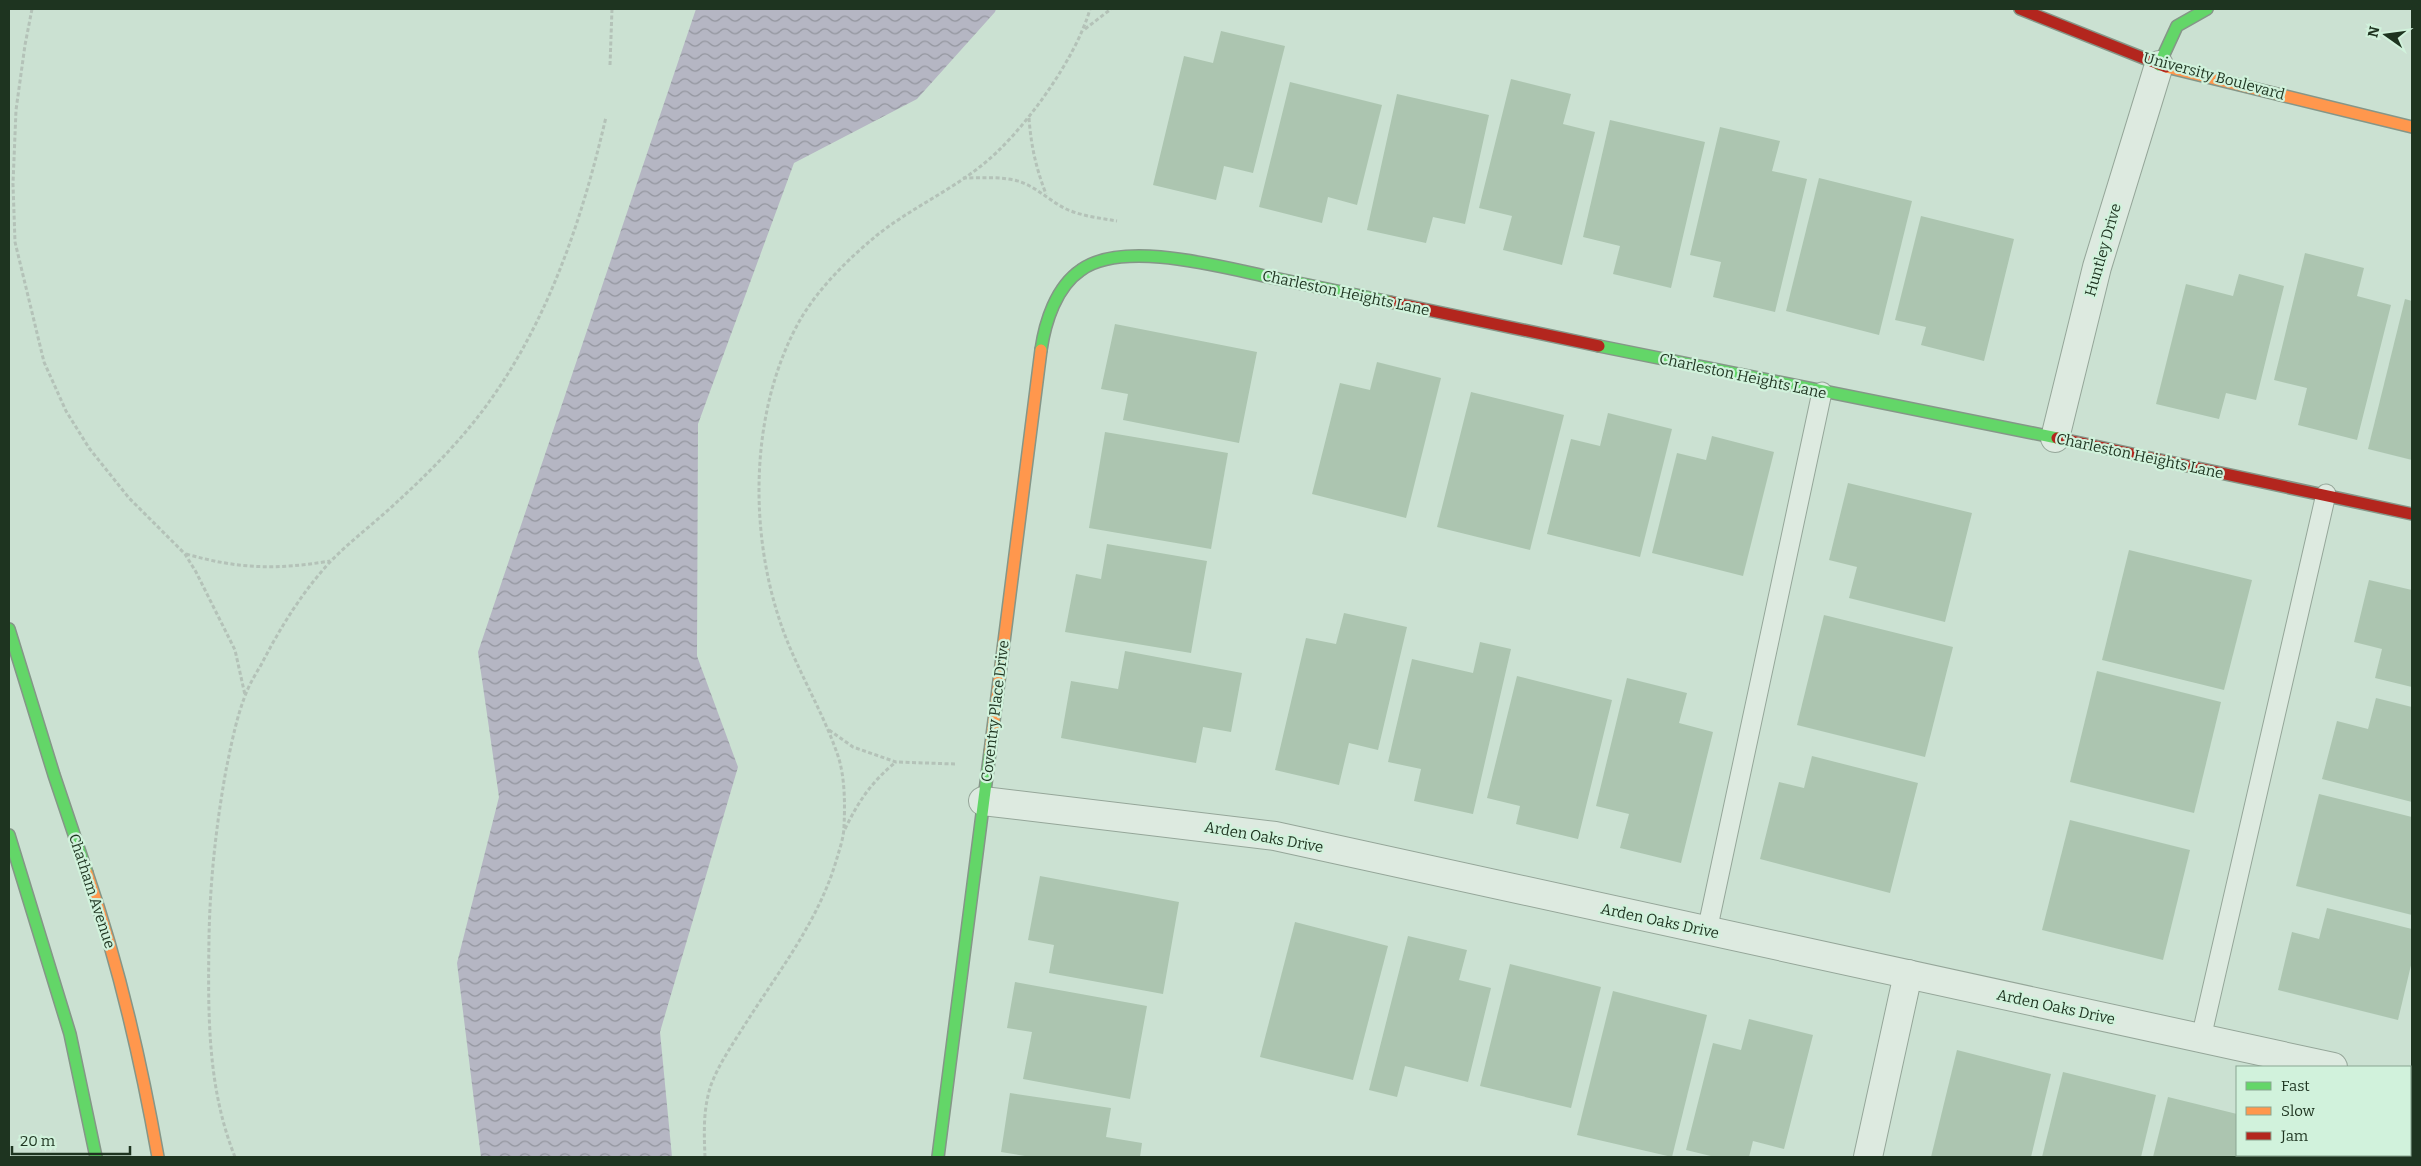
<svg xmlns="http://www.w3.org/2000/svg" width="2421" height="1166" viewBox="0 0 2421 1166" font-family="Bitter,serif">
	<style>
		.water { fill: url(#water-waves) }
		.building { fill: #acc5b0 }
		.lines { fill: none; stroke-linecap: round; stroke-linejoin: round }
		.lane-casing { stroke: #95a699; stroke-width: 21 }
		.street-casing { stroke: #95a699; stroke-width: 30 }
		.fast-casing { stroke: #859688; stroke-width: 14 }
		.slow-casing { stroke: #859688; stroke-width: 14 }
		.jam-casing { stroke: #859688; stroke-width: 14 }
		.path { stroke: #b4c2b8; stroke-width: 3; stroke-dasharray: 4 2.5; stroke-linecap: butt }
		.lane { stroke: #ddeae0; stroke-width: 19 }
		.street { stroke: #ddeae0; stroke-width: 28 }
		.fast { stroke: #63d668; stroke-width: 11 }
		.slow { stroke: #ff974d; stroke-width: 11 }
		.jam { stroke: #b3261e; stroke-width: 11 }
		.labels { text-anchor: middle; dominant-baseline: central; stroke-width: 4.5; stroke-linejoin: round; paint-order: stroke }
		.street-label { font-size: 15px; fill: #1e3420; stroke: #d1f2dc }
	</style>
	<defs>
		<pattern id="water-waves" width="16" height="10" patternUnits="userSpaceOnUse" patternTransform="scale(1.25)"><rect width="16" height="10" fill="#b5b6c3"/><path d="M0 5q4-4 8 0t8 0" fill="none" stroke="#93959e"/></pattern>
	</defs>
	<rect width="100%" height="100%" fill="#cbe1d2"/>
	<path class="water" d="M696,9H996L995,12L917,99L794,163L698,424L697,656L738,767L660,1032L672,1157H481L457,963L499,797L478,652Z"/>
	<g class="building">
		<path d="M1221,31L1285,46L1253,173L1224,166L1216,200L1153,185L1184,56L1213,63Z"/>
		<path d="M1511,79L1571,94L1563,124L1595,132L1562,265L1503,250L1512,216L1479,208Z"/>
		<path d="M1290,82L1382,105L1357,205L1328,197L1322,223L1259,207Z"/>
		<path d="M1397,94L1489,115L1465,224L1433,217L1426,243L1367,230Z"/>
		<path d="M1610,120L1705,142L1671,288L1613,274L1620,246L1583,237Z"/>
		<path d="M1720,127L1780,141L1772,171L1807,179L1775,312L1713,297L1721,262L1690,255Z"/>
		<path d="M1819,178L1912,201L1879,335L1786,311Z"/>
		<path d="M1921,216L2014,239L1984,361L1921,345L1926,327L1895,320Z"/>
		<path d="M2305,253L2364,268L2357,296L2391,305L2357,440L2298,425L2307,388L2274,380Z"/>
		<path d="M2239,274L2284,286L2256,400L2226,393L2219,419L2156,404L2186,284L2233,296Z"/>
		<path d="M2405,299L2412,301V460L2368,449Z"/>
		<path d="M1115,324L1257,352L1239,443L1123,420L1128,394L1101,389Z"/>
		<path d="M1377,362L1441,378L1406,518L1312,494L1340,383L1370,390Z"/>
		<path d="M1471,392L1564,415L1530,550L1437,527Z"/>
		<path d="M1608,413L1672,429L1640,557L1547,534L1571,439L1600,446Z"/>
		<path d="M1105,432L1228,453L1211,549L1089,528Z"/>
		<path d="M1712,436L1774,452L1743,576L1652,553L1677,453L1706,460Z"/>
		<path d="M1848,483L1972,513L1945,622L1849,598L1857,567L1829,560Z"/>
		<path d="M1107,544L1207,561L1191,653L1065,632L1076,574L1101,579Z"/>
		<path d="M2129,550L2252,580L2224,690L2102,660Z"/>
		<path d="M2369,580L2412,590V687L2375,678L2382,649L2354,642Z"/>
		<path d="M1344,613L1407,627L1378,750L1349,743L1339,785L1275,770L1306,638L1336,644Z"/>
		<path d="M1824,615L1953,647L1925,757L1797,725Z"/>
		<path d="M1480,642L1511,649L1473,814L1414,801L1421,769L1388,762L1412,659L1473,673Z"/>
		<path d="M1125,651L1242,673L1231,732L1203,727L1196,763L1061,738L1071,681L1118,689Z"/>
		<path d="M2097,671L2221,702L2194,813L2070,782Z"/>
		<path d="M1517,676L1612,700L1578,839L1516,824L1520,806L1487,798Z"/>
		<path d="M1627,678L1687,693L1679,723L1713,732L1681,863L1620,848L1629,814L1596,806Z"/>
		<path d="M2376,698L2412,707V802L2322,779L2337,721L2368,729Z"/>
		<path d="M1812,756L1918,783L1890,893L1760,859L1779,782L1804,788Z"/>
		<path d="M2319,794L2412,817V915L2296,886Z"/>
		<path d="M2070,820L2190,850L2163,960L2042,930Z"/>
		<path d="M1040,876L1179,902L1163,994L1049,973L1054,945L1028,940Z"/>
		<path d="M2327,908L2412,929V961L2398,1020L2278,990L2292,932L2319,939Z"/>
		<path d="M1295,922L1388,946L1353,1080L1260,1057Z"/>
		<path d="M1408,936L1467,950L1459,980L1491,988L1468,1082L1405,1066L1397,1097L1369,1090Z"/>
		<path d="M1510,964L1601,987L1571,1108L1480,1086Z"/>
		<path d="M1015,982L1147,1006L1130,1099L1023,1079L1032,1032L1007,1028Z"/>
		<path d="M1613,991L1707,1015L1672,1157L1577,1135Z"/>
		<path d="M1749,1019L1813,1035L1784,1149L1753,1141L1749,1157H1715L1686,1150L1713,1043L1741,1050Z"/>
		<path d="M1957,1050L2051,1074L2031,1157H1931Z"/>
		<path d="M2063,1072L2156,1095L2141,1157H2042Z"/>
		<path d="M1010,1093L1111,1108L1106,1137L1142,1143L1140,1157H1031L1001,1152Z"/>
		<path d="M2168,1097L2237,1114V1155H2252V1157H2153Z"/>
		<path d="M2267,1155H2364L2363,1157H2266Z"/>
	</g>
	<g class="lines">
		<g class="lane-casing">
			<g id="lane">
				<path d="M1707,931L1822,392"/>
				<path d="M2201,1038L2326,494"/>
			</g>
		</g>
		<g class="street-casing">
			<g id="street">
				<path d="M2055,438L2097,267L2159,65"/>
				<path d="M983,801L1275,836L2333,1067"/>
				<path d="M2410,1084L2412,1085"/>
				<path d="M1868,1157L1908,974"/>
			</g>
		</g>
		<g class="fast-casing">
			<g id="fast">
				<path d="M2159,65L2177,26L2207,9"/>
				<path d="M1599,346L2057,438"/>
				<path d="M1041,350C1045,322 1056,287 1081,270C1124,239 1225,268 1274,278C1313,286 1351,294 1390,302"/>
				<path d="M9,629L54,775L87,873"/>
				<path d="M9,835L70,1034L96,1157"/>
				<path d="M938,1157L990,752"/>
			</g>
		</g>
		<g class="slow-casing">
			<g id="slow">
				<path d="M2166,67L2412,127"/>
				<path d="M990,752L1041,350"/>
				<path d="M87,873C119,965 141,1061 158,1157"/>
			</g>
		</g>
		<g class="jam-casing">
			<g id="jam">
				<path d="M2020,9L2166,67"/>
				<path d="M1390,302L1599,346"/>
				<path d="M2057,438L2412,514"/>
			</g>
		</g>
		<g class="path">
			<path d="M32,9L25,45L16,110L13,184L15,242L44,362L66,411L89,448L129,498L185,554L196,572L235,650L245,695"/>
			<path d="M1085,29L1111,9"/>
			<path d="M610,65L612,9"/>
			<path d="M1029,118C1031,146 1036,168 1046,194"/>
			<path d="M963,178C981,178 1004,176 1021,182C1037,188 1049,200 1064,208C1080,216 1100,218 1117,221"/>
			<path d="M186,554C239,569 276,570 330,561"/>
			<path d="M829,730L853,747L896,762L955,764"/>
			<path d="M845,829C858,802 872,781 896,762"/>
			<path d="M235,1157C207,1087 208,1013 209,938C210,881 216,826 226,770C231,746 236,719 245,696C249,685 255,675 261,665C280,628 301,594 329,563C350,541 376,522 398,501C431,471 464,437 489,402C550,317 583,216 606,117"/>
			<path d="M705,1157C704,1132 703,1109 711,1085C719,1064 732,1045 744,1026C778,972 819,921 837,858C840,848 844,836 844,826C845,805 845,780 839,759C826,719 804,682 788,643C748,545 747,414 800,320C818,289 848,259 876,236C908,210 948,192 981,166C1022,134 1076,59 1090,9"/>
		</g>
		<use href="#lane" class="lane"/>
		<use href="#street" class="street"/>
		<use href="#fast" class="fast"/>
		<use href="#slow" class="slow"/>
		<use href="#jam" class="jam"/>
	</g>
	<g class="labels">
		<g class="street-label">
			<text transform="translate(2214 76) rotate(15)">University Boulevard</text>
			<text transform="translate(2103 250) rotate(-74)">Huntley Drive</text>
			<text transform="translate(1346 293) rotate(12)">Charleston Heights Lane</text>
			<text transform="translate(1743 376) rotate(12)">Charleston Heights Lane</text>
			<text transform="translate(2140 456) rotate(12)">Charleston Heights Lane</text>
			<text transform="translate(995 711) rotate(-83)">Coventry Place Drive</text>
			<text transform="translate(1264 837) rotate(10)">Arden Oaks Drive</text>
			<text transform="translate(92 891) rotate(72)">Chatham Avenue</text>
			<text transform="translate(1660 921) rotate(12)">Arden Oaks Drive</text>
			<text transform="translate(2056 1007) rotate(12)">Arden Oaks Drive</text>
		</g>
	</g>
	<rect width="2421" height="1166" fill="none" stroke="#1e3420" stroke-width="20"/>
	<rect x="2236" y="1066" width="175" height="90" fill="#d1f2dc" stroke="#89a691"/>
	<rect x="2246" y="1082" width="25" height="8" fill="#63d668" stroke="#89a691"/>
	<text x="2281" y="1091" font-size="15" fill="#1e3420">Fast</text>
	<rect x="2246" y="1107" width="25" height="8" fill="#ff974d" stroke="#89a691"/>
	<text x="2281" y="1116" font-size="15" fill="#1e3420">Slow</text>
	<rect x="2246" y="1132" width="25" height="8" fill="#b3261e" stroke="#89a691"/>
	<text x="2281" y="1141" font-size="15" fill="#1e3420">Jam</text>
	<g transform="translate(2386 35) rotate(284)" stroke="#d1f2dc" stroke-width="4" paint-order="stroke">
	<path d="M0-4L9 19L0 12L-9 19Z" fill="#1e3420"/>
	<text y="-8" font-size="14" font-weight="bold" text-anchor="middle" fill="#1e3420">N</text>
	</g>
	<path d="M12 1146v8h118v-8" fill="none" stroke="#1e3420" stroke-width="2.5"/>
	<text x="20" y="1146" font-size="15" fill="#1e3420" stroke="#d1f2dc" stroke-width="4" paint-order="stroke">20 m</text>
</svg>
